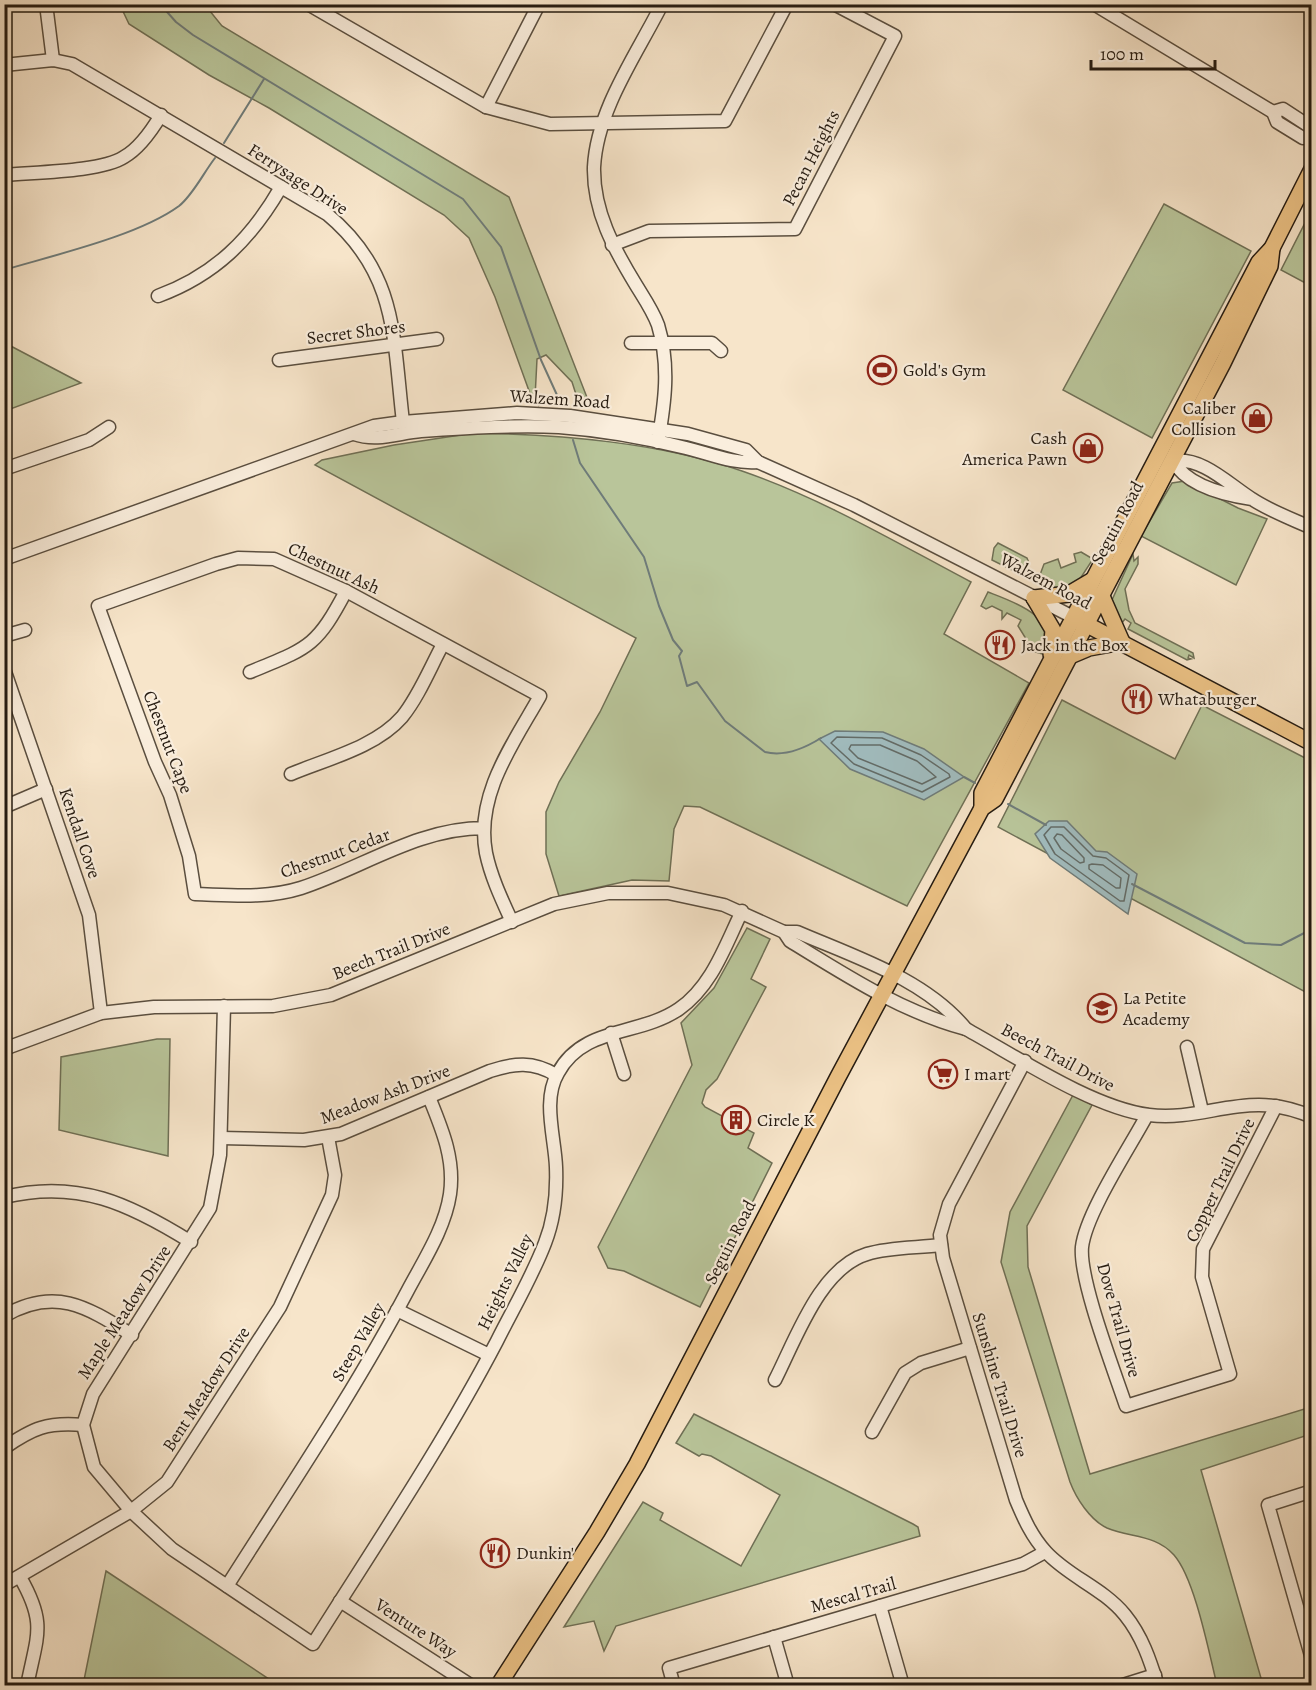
<svg xmlns="http://www.w3.org/2000/svg" width="1316" height="1690" viewBox="0 0 1316 1690" font-family="Alegreya,serif">
	<style>
		.green { fill: #b9c59a; stroke: #6f7056; stroke-width: 1.5 }
		.water { fill: #a1bdc0; stroke: #6f7c7a; stroke-width: 1.5 }
		.lines { fill: none; stroke-linecap: round; stroke-linejoin: round }
		.shore { stroke: #636c68; stroke-width: 1.5 }
		.stream { stroke: #6f7c7a; stroke-width: 2 }
		.minor-casing { stroke: #5a4e3f; stroke-width: 15 }
		.major-casing { stroke: #251b11; stroke-width: 18 }
		.minor { stroke: #faeedd; stroke-width: 12 }
		.major { stroke: #ecc285; stroke-width: 15 }
		.labels { text-anchor: middle; dominant-baseline: central; stroke-width: 4.5; stroke-linejoin: round; paint-order: stroke }
		.street-label { font-size: 18px; fill: #251b11; stroke: #faeedd }
		.poi-label { font-size: 18px; fill: #251b11; stroke: #faeedd; text-anchor: start }
	</style>
	<rect width="100%" height="100%" fill="#f7e5ca"/>
	<filter id="stains"><feTurbulence type="fractalNoise" baseFrequency=".00333" numOctaves="4"/><feColorMatrix values="0 0 0 0 .2 0 0 0 0 .09 0 0 0 0 .02 0 0 0 .5 -.17"/></filter>
	<radialGradient id="worn" r=".72"><stop offset=".6" stop-color="#630" stop-opacity="0"/><stop offset="1" stop-color="#630" stop-opacity=".3"/></radialGradient>
	<g class="green">
		<path d="M120,5H205L222,26L509,197L588,400L580,407L572,382L546,355L537,359L535,398L539,406L532,399L495,297L469,238L444,215L269,108L209,75L129,24Z"/>
		<path d="M1164,204L1251,251L1152,438L1063,390Z"/>
		<path d="M1311,211L1312,286H1311L1281,270Z"/>
		<path d="M5,343L81,383L5,411Z"/>
		<path d="M474,433C565,435 656,442 742,471C823,499 897,543 971,582L944,634L1029,683L907,906L700,807L684,806L674,829L669,881L632,880L559,896L546,854V812L559,782L600,712L636,638L315,465L322,460L394,445Z"/>
		<path d="M1185,481L1238,508L1267,519L1236,585L1141,536L1172,483Z"/>
		<path d="M998,543L1027,558L1029,563L1020,574L992,560L994,548Z"/>
		<path d="M1081,552L1093,559L1076,585L1050,590L1037,583L1044,564L1058,559L1061,568L1076,562L1074,554Z"/>
		<path d="M1133,554L1134,561L1138,557V564L1125,589L1129,610L1135,623L1193,653L1194,658L1189,655L1188,658L1191,659L1187,660L1130,630L1128,629L1131,623L1125,619L1121,624L1112,606V600Z"/>
		<path d="M988,592C1014,602 1061,617 1043,654L1028,650V642L1018,626L1021,620L1007,613L1002,619V611L992,606L986,609L981,606Z"/>
		<path d="M1062,700L1175,759L1202,705L1311,761V995L998,827Z"/>
		<path d="M747,928L770,939L751,979L766,987L717,1079L706,1090L702,1103L705,1107L754,1133L748,1148L772,1163L700,1307L624,1271L608,1268L598,1247L692,1065L681,1023L714,988Z"/>
		<path d="M157,1039H170L168,1156L59,1130L61,1057Z"/>
		<path d="M1073,1095L1092,1105L1027,1226L1028,1267L1090,1474L1311,1407V1434L1201,1470L1263,1685H1217C1209,1653 1195,1579 1174,1555C1155,1534 1130,1538 1107,1528C1090,1520 1076,1498 1070,1482L1001,1262L1010,1212Z"/>
		<path d="M694,1414L913,1524L918,1527L920,1536L616,1626L604,1651L594,1621L564,1627L643,1502L663,1513L660,1520L741,1566L780,1495L711,1456L702,1454L699,1456L676,1443Z"/>
		<path d="M106,1571L278,1685H83Z"/>
	</g>
	<g class="water">
		<path d="M835,731L883,732L924,749L964,777L924,800L850,769L819,739Z"/>
		<path d="M1049,821H1067L1096,851L1107,852L1137,874L1128,914L1050,858L1035,834Z"/>
	</g>
	<g class="lines">
		<g class="shore">
			<path d="M837,737L882,738L921,755L949,774L950,777L922,792L854,764L831,743Z"/>
			<path d="M851,745H880L917,761L936,777L922,784L858,758L849,749Z"/>
			<path d="M1051,827H1064L1093,856L1106,858L1129,875L1124,901H1120L1055,854L1044,835Z"/>
			<path d="M1057,834L1062,835L1084,858V862L1080,863L1061,849L1054,838Z"/>
			<path d="M1092,864L1103,865L1121,878L1120,888H1116L1089,869V865Z"/>
		</g>
		<g class="stream">
			<path d="M160,4L176,22L193,35L463,199L501,247L541,360L562,406"/>
			<path d="M224,143L264,79"/>
			<path d="M4,270C54,255 138,236 179,206C193,195 204,172 215,158"/>
			<path d="M573,440L580,463L644,557L659,606L673,640L682,651L679,656L687,686L697,682L725,721L765,752C784,757 805,748 821,738"/>
			<path d="M964,777L975,783"/>
			<path d="M1008,804L1046,825"/>
			<path d="M1132,884L1245,943L1281,945L1312,929"/>
		</g>
		<g class="minor-casing">
			<g id="minor">
				<path d="M46,4L53,60"/>
				<path d="M308,4L486,107L550,124L725,121L787,4"/>
				<path d="M1094,4L1273,112L1277,122L1303,138L1312,135"/>
				<path d="M4,65L53,60L72,64L327,214C398,273 393,338 403,422"/>
				<path d="M486,107L539,4"/>
				<path d="M1273,112L1283,109L1309,126L1311,135"/>
				<path d="M4,175C34,172 101,172 124,157C140,148 152,130 161,115"/>
				<path d="M612,245L649,231L795,229L895,36L834,4"/>
				<path d="M158,296C215,275 251,239 281,187"/>
				<path d="M631,343H712L721,351"/>
				<path d="M279,360L437,339"/>
				<path d="M354,434C377,442 398,433 421,431C467,428 513,425 559,427C601,430 646,438 686,448C711,454 732,464 758,462"/>
				<path d="M658,442C665,402 670,365 658,325C653,311 644,298 636,285C614,249 593,211 594,167C597,109 637,54 662,4"/>
				<path d="M4,469L89,440L109,427"/>
				<path d="M1252,499C1225,495 1187,486 1173,461C1203,457 1228,484 1252,499C1270,511 1292,519 1312,528"/>
				<path d="M4,559L374,426L403,422L517,413L570,416L688,434L746,450L758,462L854,505L1073,617"/>
				<path d="M4,636L25,630"/>
				<path d="M4,669L89,915L101,1013"/>
				<path d="M250,672C308,648 316,648 346,591"/>
				<path d="M291,774C327,759 376,747 402,717C419,696 430,668 443,644"/>
				<path d="M4,807L46,789"/>
				<path d="M484,828C418,828 362,868 301,888C266,899 230,895 195,894L189,856L170,795L155,762L98,606L216,564L238,558L274,559L346,591L540,696C513,744 475,795 486,853C491,877 502,900 512,922"/>
				<path d="M784,932H797C855,957 925,979 966,1029"/>
				<path d="M224,1006L220,1155L210,1208L93,1394L83,1425L94,1467L131,1511L172,1549L313,1644C376,1544 442,1446 497,1341C513,1309 532,1277 545,1243C554,1220 557,1192 556,1167C555,1138 542,1100 558,1073C583,1026 640,1036 679,1009C712,986 725,946 742,911"/>
				<path d="M611,1033L624,1074"/>
				<path d="M1187,1047L1202,1111"/>
				<path d="M4,1049L101,1013L154,1007L273,1006L331,995L554,904L608,893H668L724,905L784,932L790,941C847,976 902,1012 966,1029C1017,1057 1093,1108 1149,1115C1207,1122 1248,1088 1312,1117"/>
				<path d="M1025,1061L949,1204L940,1235L943,1258L1016,1500C1024,1519 1032,1537 1046,1552C1069,1577 1103,1588 1125,1615C1142,1636 1150,1660 1158,1686"/>
				<path d="M1147,1115C1130,1147 1086,1213 1082,1247C1079,1280 1114,1370 1126,1406L1230,1374L1202,1277L1203,1249L1276,1106"/>
				<path d="M221,1138L304,1140L341,1134L490,1071C514,1063 533,1061 556,1075"/>
				<path d="M4,1197C78,1179 130,1204 191,1242"/>
				<path d="M397,1310L489,1355"/>
				<path d="M4,1316C55,1286 87,1307 132,1335"/>
				<path d="M775,1380C796,1339 820,1268 867,1254C890,1247 917,1248 941,1245"/>
				<path d="M872,1432L905,1373L921,1363L970,1348"/>
				<path d="M4,1448C33,1428 47,1422 83,1425"/>
				<path d="M1312,1491L1268,1505L1312,1659"/>
				<path d="M20,1577C47,1624 37,1635 27,1686"/>
				<path d="M4,1585L131,1511L167,1482L280,1307L332,1195L335,1175L328,1137"/>
				<path d="M227,1586C289,1488 354,1392 408,1290C424,1260 445,1228 450,1194C455,1159 442,1129 429,1097"/>
				<path d="M340,1601L472,1686"/>
				<path d="M880,1606L903,1686"/>
				<path d="M774,1637L788,1686"/>
				<path d="M674,1686L669,1668L1023,1564L1045,1552"/>
				<path d="M1120,1686L1155,1675"/>
			</g>
		</g>
		<g class="major-casing">
			<g id="major">
				<path d="M1101,594L1122,642"/>
				<path d="M1034,598L1053,630L1051,654"/>
				<path d="M1034,598L1069,594L1091,581"/>
				<path d="M1078,620L1312,743"/>
				<path d="M1070,656L1089,648L1122,642"/>
				<path d="M982,808V793L1259,262L1272,248L1312,169"/>
				<path d="M498,1686L597,1532L637,1464L838,1077L982,808L995,799L1223,363L1270,266L1272,248"/>
			</g>
		</g>
		<use href="#minor" class="minor"/>
		<use href="#major" class="major"/>
	</g>
	<defs>
		<g id="stadium-ring" transform="scale(1.5)"><circle r="9.5" fill="#faeedd" stroke="#8f2418" stroke-width="1.5"/><path d="M0-5a6.5 5 0 1 0 0 10a6.5 5 0 1 0 0-10ZM-3.5-1.8h7v3.6h-7Z" fill="#8f2418"/></g>
		<g id="shop-ring" transform="scale(1.5)"><circle r="9.5" fill="#faeedd" stroke="#8f2418" stroke-width="1.5"/><path d="M-5-2.5h2.3a2.7 3.5 0 0 1 5.4 0H5L5.5 6h-11ZM-1.5-2.5h3a1.5 2.3 0 0 0-3 0Z" fill="#8f2418"/></g>
		<g id="restaurant-ring" transform="scale(1.5)"><circle r="9.5" fill="#faeedd" stroke="#8f2418" stroke-width="1.5"/><path d="M-5-6h1v4h1v-4h1v4h1v-4h1v5L-1.5 .5V6h-2V.5L-5-1ZM5-6V6H3V1.5H1.5Q1.5-4 5-6Z" fill="#8f2418"/></g>
		<g id="school-ring" transform="scale(1.5)"><circle r="9.5" fill="#faeedd" stroke="#8f2418" stroke-width="1.5"/><path d="M0-5L7-2L0 1L-7-2ZM-4 1L0 2.5L4 1V4Q0 6-4 4Z" fill="#8f2418"/></g>
		<g id="supermarket-ring" transform="scale(1.5)"><circle r="9.5" fill="#faeedd" stroke="#8f2418" stroke-width="1.5"/><path d="M-6-5.5h2.5l.6 2H6L4.5 2H-2.5L-4.4-4H-6ZM-1.5 3.2a1.3 1.3 0 1 0 .1 0ZM3 3.2a1.3 1.3 0 1 0 .1 0Z" fill="#8f2418"/></g>
		<g id="building-ring" transform="scale(1.5)"><circle r="9.5" fill="#faeedd" stroke="#8f2418" stroke-width="1.5"/><path d="M-4-6H4V6H1V3H-1V6H-4ZM-2.5-4.3h1.7v1.8h-1.7ZM.8-4.3h1.7v1.8H.8ZM-2.5-1h1.7V.8h-1.7ZM.8-1h1.7V.8H.8Z" fill="#8f2418"/></g>
	</defs>
	<g fill-rule="evenodd">
		<use href="#stadium-ring" x="882" y="370"/>
		<use href="#shop-ring" x="1257" y="418"/>
		<use href="#shop-ring" x="1088" y="448"/>
		<use href="#restaurant-ring" x="1000" y="645"/>
		<use href="#restaurant-ring" x="1137" y="699"/>
		<use href="#school-ring" x="1102" y="1008"/>
		<use href="#supermarket-ring" x="943" y="1074"/>
		<use href="#building-ring" x="736" y="1120"/>
		<use href="#restaurant-ring" x="495" y="1553"/>
	</g>
	<g class="labels">
		<g class="street-label">
			<text transform="translate(811 158) rotate(-63)">Pecan Heights</text>
			<text transform="translate(298 179) rotate(33)">Ferrysage Drive</text>
			<text transform="translate(356 332) rotate(-7)">Secret Shores</text>
			<text transform="translate(560 399) rotate(4)">Walzem Road</text>
			<text transform="translate(1117 523) rotate(-62)">Seguin Road</text>
			<text transform="translate(334 568) rotate(25)">Chestnut Ash</text>
			<text transform="translate(1046 581) rotate(28)">Walzem Road</text>
			<text transform="translate(168 742) rotate(69)">Chestnut Cape</text>
			<text transform="translate(80 833) rotate(71)">Kendall Cove</text>
			<text transform="translate(335 853) rotate(-20)">Chestnut Cedar</text>
			<text transform="translate(391 951) rotate(-22)">Beech Trail Drive</text>
			<text transform="translate(1058 1057) rotate(28)">Beech Trail Drive</text>
			<text transform="translate(385 1094) rotate(-21)">Meadow Ash Drive</text>
			<text transform="translate(1220 1180) rotate(-64)">Copper Trail Drive</text>
			<text transform="translate(730 1242) rotate(-63)">Seguin Road</text>
			<text transform="translate(505 1282) rotate(-64)">Heights Valley</text>
			<text transform="translate(124 1312) rotate(-57)">Maple Meadow Drive</text>
			<text transform="translate(1119 1320) rotate(74)">Dove Trail Drive</text>
			<text transform="translate(358 1342) rotate(-60)">Steep Valley</text>
			<text transform="translate(1000 1385) rotate(73)">Sunshine Trail Drive</text>
			<text transform="translate(206 1389) rotate(-57)">Bent Meadow Drive</text>
			<text transform="translate(853 1595) rotate(-16)">Mescal Trail</text>
			<text transform="translate(416 1628) rotate(33)">Venture Way</text>
		</g>
		<g class="poi-label">
			<text x="903" y="370">Gold's Gym</text>
			<text x="1236" y="408" text-anchor="end">Caliber<tspan x="1236" dy="21">Collision</tspan></text>
			<text x="1067" y="438" text-anchor="end">Cash<tspan x="1067" dy="21">America Pawn</tspan></text>
			<text x="1021" y="645">Jack in the Box</text>
			<text x="1158" y="699">Whataburger</text>
			<text x="1123" y="998">La Petite<tspan x="1123" dy="21">Academy</tspan></text>
			<text x="964" y="1074">I mart</text>
			<text x="757" y="1120">Circle K</text>
			<text x="516" y="1553">Dunkin'</text>
		</g>
	</g>
	<rect width="1316" height="1690" fill="none" stroke="#f7e5ca" stroke-width="24"/>
	<rect x="6" y="6" width="1304" height="1678" fill="none" stroke="#251b11" stroke-width="3"/>
	<rect x="12" y="12" width="1292" height="1666" fill="none" stroke="#251b11" stroke-width="1.5"/>
	<path d="M1091 60v9h124v-9" fill="none" stroke="#251b11" stroke-width="3"/>
	<text x="1100" y="60" font-size="18" fill="#251b11" stroke="#faeedd" stroke-width="4.5" paint-order="stroke">100 m</text>
	<rect width="100%" height="100%" filter="url(#stains)"/>
	<rect width="100%" height="100%" fill="url(#worn)"/>
</svg>
